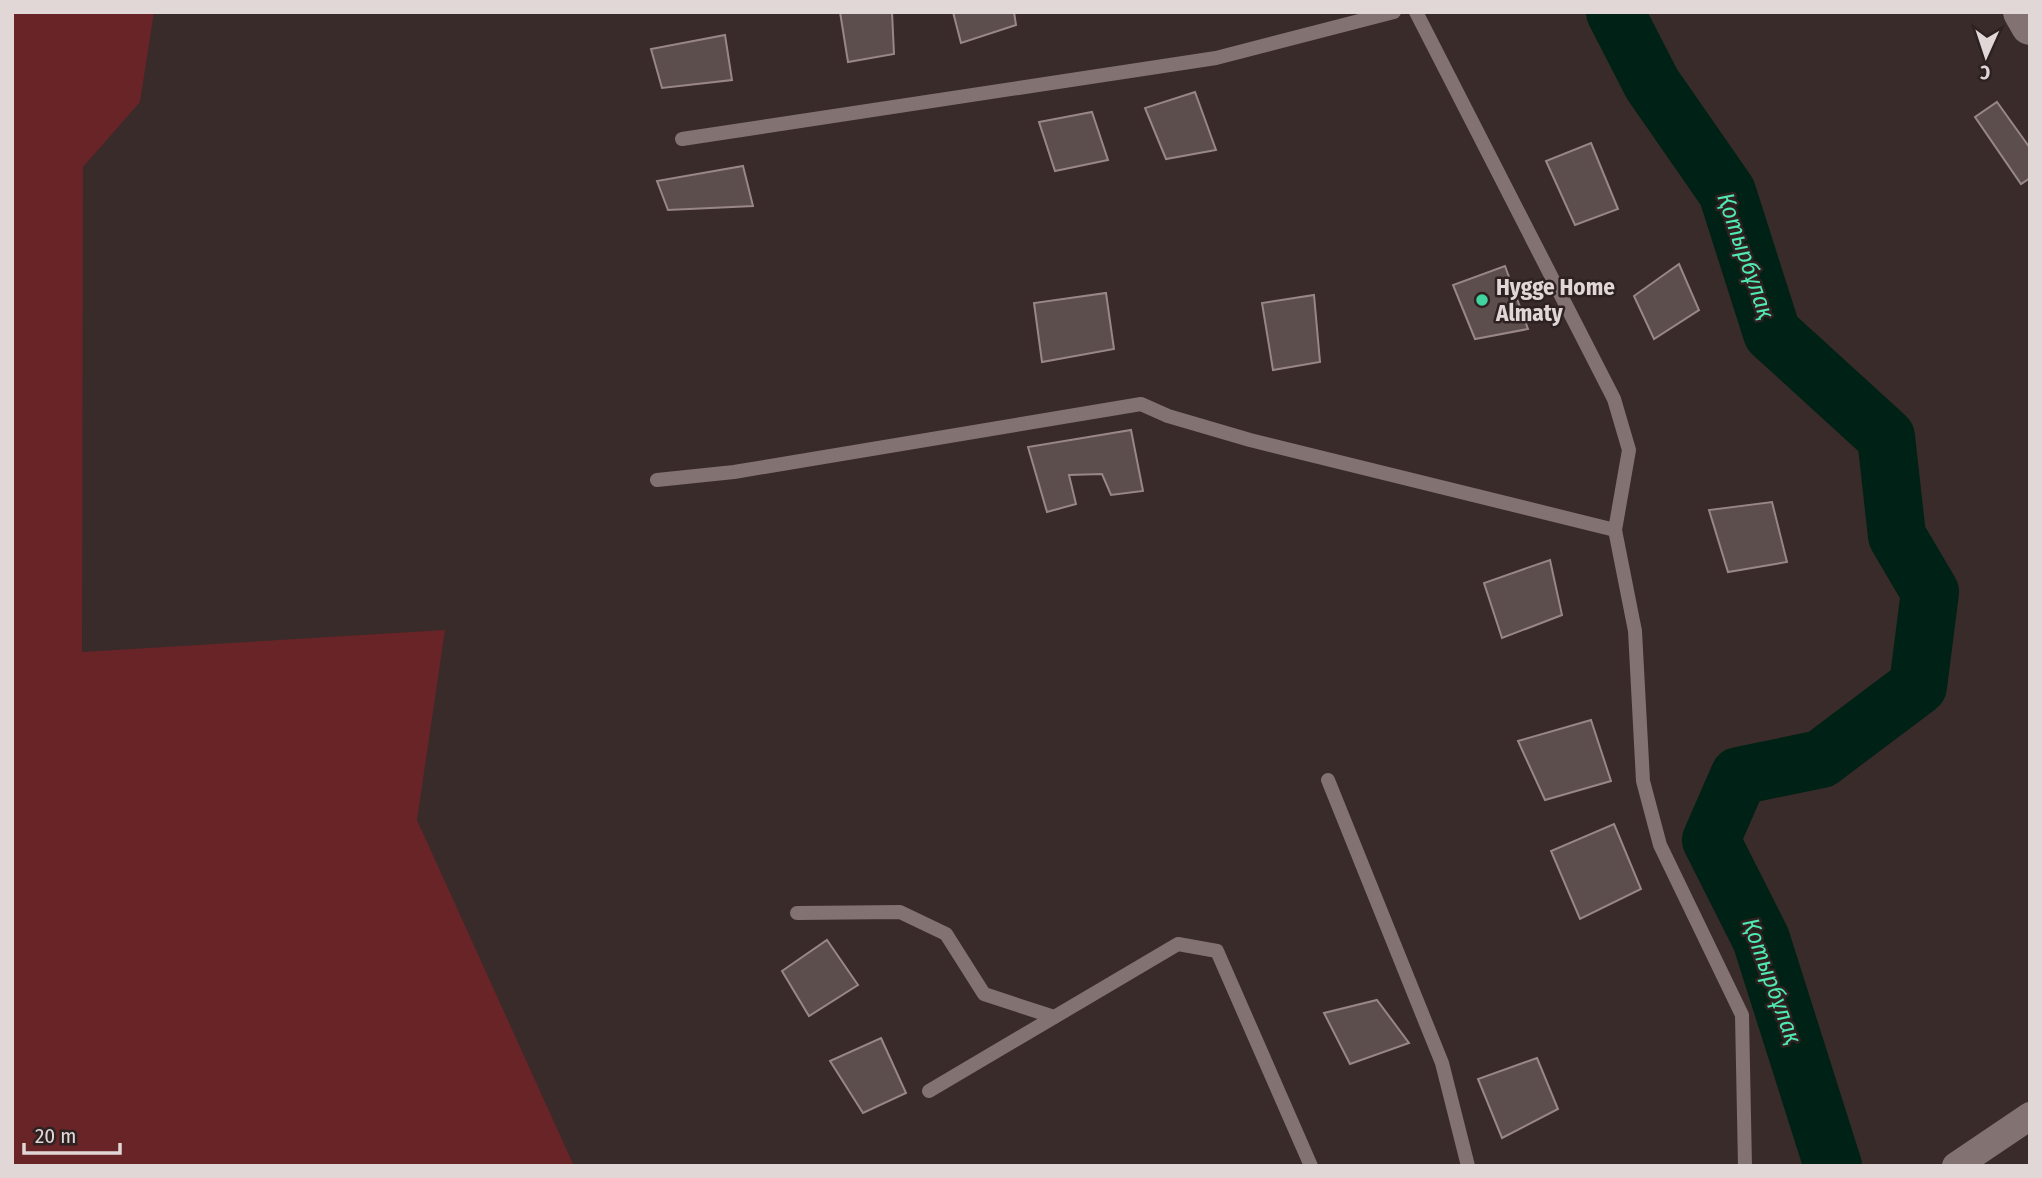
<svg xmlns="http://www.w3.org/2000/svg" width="2042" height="1178" viewBox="0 0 2042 1178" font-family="'Fira Sans Condensed',sans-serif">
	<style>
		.green { fill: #682427 }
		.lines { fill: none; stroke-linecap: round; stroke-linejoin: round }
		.river { stroke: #002115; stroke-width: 58 }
		.building { fill: #5d4e4e; stroke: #988786; stroke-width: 2 }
		.lane { stroke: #827271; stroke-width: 14 }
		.street { stroke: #827271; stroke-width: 28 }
		.secondary { stroke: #827271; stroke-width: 38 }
		.poi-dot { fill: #42d4a0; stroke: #2e2121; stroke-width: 2.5 }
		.labels { text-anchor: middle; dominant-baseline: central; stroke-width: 5; stroke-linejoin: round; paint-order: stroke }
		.poi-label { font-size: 23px; font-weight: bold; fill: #e0d7d6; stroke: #2e2121; text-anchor: start }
		.water-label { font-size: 24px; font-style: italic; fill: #50e9b1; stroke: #2e2121 }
	</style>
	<rect width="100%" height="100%" fill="#382b2a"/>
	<path class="green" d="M12,12H154L140,102L83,167L82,652L445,630L417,820L574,1166H12Z"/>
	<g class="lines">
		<path class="river" d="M1615,12L1652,84L1727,192L1772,333L1886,437L1897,536L1930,592L1918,686L1821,759L1739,776L1711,840L1761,939L1833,1166"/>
	</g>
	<g class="building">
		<path d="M840,12H892L894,54L848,62Z"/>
		<path d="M953,12H1014L1016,25L961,43Z"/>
		<path d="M725,35L732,80L662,88L651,49Z"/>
		<path d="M1195,92L1216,150L1166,159L1145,108Z"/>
		<path d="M1997,102L2030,148V178L2021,184L1975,117Z"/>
		<path d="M1092,112L1108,160L1055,171L1039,122Z"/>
		<path d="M1591,143L1618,209L1575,225L1546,161Z"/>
		<path d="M743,166L753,206L668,210L657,181Z"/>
		<path d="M1679,264L1699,310L1654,339L1634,296Z"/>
		<path d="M1505,266L1528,329L1475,339L1453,285Z"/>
		<path d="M1106,293L1114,349L1042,362L1034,303Z"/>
		<path d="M1314,295L1320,362L1273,370L1262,303Z"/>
		<path d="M1131,430L1143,491L1111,495L1102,474L1069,475L1076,504L1047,512L1028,447Z"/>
		<path d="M1772,502L1787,562L1728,572L1709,510Z"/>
		<path d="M1550,560L1562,615L1502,638L1484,583Z"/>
		<path d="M1591,720L1611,781L1545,800L1518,741Z"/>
		<path d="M1614,824L1641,889L1580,919L1551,851Z"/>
		<path d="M827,940L858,985L809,1016L782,971Z"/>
		<path d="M1377,1000L1409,1043L1350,1064L1324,1013Z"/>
		<path d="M881,1038L906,1093L863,1113L830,1061Z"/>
		<path d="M1537,1058L1558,1109L1502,1138L1478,1079Z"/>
	</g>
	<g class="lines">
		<g class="lane">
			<path d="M1416,12L1614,399L1629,450L1615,530L1635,631L1643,781L1660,845L1742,1015L1745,1166"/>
			<path d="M682,139L1216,58L1394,12"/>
			<path d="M657,480L734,472L1141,404L1168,416L1250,440L1615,530"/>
			<path d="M1328,780L1442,1063L1468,1166"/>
			<path d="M797,913L900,912L946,934L984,994L1054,1017"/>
			<path d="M929,1091L1178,944L1217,951L1311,1166"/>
		</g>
		<path class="street" d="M1956,1166L2030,1116"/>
		<path class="secondary" d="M2022,12L2030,26"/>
	</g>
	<circle class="poi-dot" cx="1482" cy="300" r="7"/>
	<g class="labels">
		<g class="poi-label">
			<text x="1496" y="287">Hygge Home<tspan x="1496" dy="26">Almaty</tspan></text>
		</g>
		<g class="water-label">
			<text transform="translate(1746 256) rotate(71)">Қотырбұлақ</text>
			<text transform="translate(1772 981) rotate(70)">Қотырбұлақ</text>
		</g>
	</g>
	<rect width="2042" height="1178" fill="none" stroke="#e0d7d6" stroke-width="28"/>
	<g transform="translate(1986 56) rotate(183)" stroke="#2e2121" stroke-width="5" paint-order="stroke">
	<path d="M0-5L12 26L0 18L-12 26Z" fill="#e0d7d6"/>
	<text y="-10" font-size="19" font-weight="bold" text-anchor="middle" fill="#e0d7d6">С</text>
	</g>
	<path d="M24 1143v10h96v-10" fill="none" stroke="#e0d7d6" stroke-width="3.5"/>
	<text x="35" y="1143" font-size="21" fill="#e0d7d6" stroke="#2e2121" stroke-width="5" paint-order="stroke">20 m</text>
</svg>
